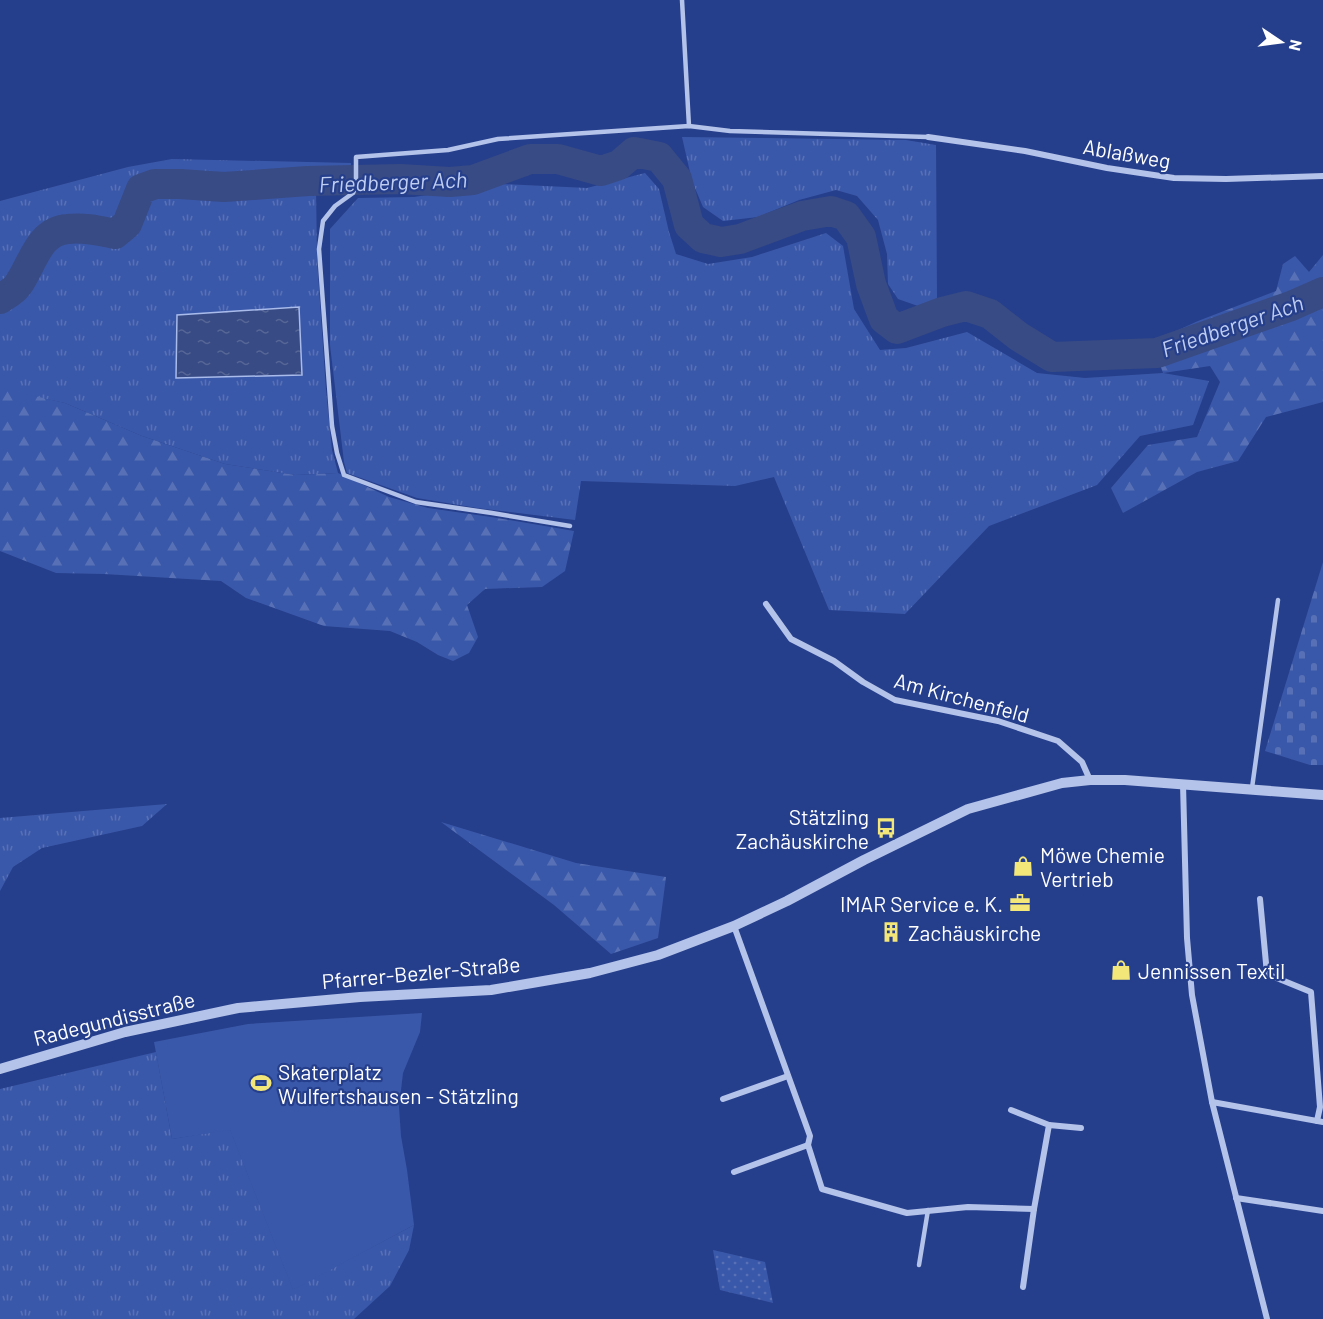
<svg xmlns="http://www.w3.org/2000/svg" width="1323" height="1319" viewBox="0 0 1323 1319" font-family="Barlow,sans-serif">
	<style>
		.grass { fill: url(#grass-tufts) }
		.forest { fill: url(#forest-firs) }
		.cemetery { fill: url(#cemetery-stones) }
		.park { fill: url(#park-dots) }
		.garden { fill: #3a58a9 }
		.water { fill: url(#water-ripples); stroke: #a9bbeb; stroke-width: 1.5 }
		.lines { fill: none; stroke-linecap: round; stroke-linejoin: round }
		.river { stroke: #384b84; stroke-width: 30 }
		.service { stroke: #b4c3ea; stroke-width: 4.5 }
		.minor { stroke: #b4c3ea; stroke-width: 6 }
		.tertiary { stroke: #b4c3ea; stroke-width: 10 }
		.labels { text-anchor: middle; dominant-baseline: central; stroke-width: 4.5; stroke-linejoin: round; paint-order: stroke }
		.street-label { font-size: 21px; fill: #fff; stroke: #263f8c }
		.poi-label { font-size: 21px; fill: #fff; stroke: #263f8c; text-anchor: start }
		.water-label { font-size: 22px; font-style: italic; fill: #c0cef1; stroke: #263f8c }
	</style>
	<defs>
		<pattern id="grass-tufts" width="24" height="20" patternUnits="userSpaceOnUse" patternTransform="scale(1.5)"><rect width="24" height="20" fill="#3a58a9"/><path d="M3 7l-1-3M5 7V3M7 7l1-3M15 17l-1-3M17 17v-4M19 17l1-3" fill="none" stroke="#5871b6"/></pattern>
		<pattern id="forest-firs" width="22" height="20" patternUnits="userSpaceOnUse" patternTransform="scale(1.5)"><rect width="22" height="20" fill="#3a58a9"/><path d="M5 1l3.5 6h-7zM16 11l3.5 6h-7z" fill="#5871b6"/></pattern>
		<pattern id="cemetery-stones" width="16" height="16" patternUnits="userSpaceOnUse" patternTransform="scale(1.5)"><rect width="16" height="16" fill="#3a58a9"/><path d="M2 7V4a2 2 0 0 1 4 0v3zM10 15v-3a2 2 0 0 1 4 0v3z" fill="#5871b6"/></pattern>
		<pattern id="park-dots" width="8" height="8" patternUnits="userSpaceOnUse" patternTransform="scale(1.5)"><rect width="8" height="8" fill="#3a58a9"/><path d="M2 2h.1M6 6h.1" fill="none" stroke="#5871b6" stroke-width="1.8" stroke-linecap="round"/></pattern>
		<pattern id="water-ripples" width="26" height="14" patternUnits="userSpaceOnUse" patternTransform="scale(1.5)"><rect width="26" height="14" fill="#384b84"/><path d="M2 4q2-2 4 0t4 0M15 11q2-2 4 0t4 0" fill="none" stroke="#566696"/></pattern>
	</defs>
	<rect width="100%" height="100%" fill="#263f8c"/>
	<g class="grass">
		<path d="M682,137L906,140L936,145L937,303L918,306L898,299L888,284L887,254L878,220L857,196L836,190L799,200L758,217L723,221L703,207L692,181Z"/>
		<path d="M172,159L351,163V176C284,175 217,179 150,177L148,197L157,187L239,193L316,188L317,259L326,390L332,450L338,473L295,475L225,464L142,436L65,403L0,389V201L128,167Z"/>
		<path d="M645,173L659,189L669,232L676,254L708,264L752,257L826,233L843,246L854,309L880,350L906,348L967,332L1037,373L1085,378L1163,373L1209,381L1193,425L1140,436L1097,485L989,526L905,614L829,610L774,477L735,486L581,481L575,520L477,508L417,498L347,473L344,462L330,345V229L358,198L414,197L502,184L587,188Z"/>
		<path d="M167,804L142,826L42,848L13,867L0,891V818Z"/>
		<path d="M156,1052L172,1139L230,1129L293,1289L414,1225L409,1250L390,1286L354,1319H0V1089Z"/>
	</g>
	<g class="forest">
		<path d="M1323,255V402L1266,417L1238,461L1197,472L1123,513L1111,488L1148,445L1197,437L1220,382L1210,366L1163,373L1152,342L1198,321L1276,291L1283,264L1295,256L1309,272Z"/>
		<path d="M0,388L65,403L142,436L225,464L295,475L338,473L389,497L428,508L491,517L574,531L565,571L542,587L485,589L467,605L478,637L469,653L453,661L438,655L417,642L390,631L324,626L246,598L221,581L104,574L56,573L0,551Z"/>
		<path d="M441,822L576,863L666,877L658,938L611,954L554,905Z"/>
	</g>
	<path class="cemetery" d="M1323,562V765H1310L1265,751Z"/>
	<path class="park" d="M713,1250L765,1262L773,1303L720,1290Z"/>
	<path class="garden" d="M422,1013L420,1032L403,1073L399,1107L401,1136L407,1170L414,1225L293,1290L230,1130L172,1139L154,1042L248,1024Z"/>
	<path class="water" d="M299,307L302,375L176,378L177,315Z"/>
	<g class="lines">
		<path class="river" d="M0,299C6,295 14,291 18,285C33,264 38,231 68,229C84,227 100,231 115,234L127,224L141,189L155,184H180L224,187L308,181L400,179L450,182L473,180L530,159H558L601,171L619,165L634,152L659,157L677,179L689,225L703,238L721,242L740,239L802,216L831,211L846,216L861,237L871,284L884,319L897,329L942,312L966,306L990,314L1018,336L1052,357L1157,353L1291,306L1323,292"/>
		<g class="service">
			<path d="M682,0L689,126"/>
			<path d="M570,526L492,513L416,502L344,475L337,453L332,426L319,249L323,221L335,206L353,193L356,186V157L448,150L498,139L689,126L730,131L928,137"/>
			<path d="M1252,788L1278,600"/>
			<path d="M919,1265L928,1210"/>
		</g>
		<g class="minor">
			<path d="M928,137L1025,151L1107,168L1174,178L1226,179L1323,176"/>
			<path d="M766,604L791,639L834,661L863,682L895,700L998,721L1058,741L1082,762L1090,780"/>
			<path d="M1183,784L1187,938L1192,995L1212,1102L1267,1319"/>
			<path d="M1260,899L1267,974L1311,992L1320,1107L1317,1121"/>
			<path d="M734,926L810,1136L808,1145L822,1189L907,1213L968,1207L1034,1209"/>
			<path d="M723,1099L788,1076"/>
			<path d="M1212,1102L1323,1122"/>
			<path d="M1011,1110L1049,1125L1034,1209L1023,1287"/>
			<path d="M1049,1125L1081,1128"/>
			<path d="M734,1172L808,1145"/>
			<path d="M1236,1198L1323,1211"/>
		</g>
		<path class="tertiary" d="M0,1069L125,1032L238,1008L360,997L491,990L590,973L658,955L734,926L787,901L864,860L968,809L1062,783L1090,780H1125L1323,795"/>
	</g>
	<defs>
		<g id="bus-bare" transform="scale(1.62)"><path d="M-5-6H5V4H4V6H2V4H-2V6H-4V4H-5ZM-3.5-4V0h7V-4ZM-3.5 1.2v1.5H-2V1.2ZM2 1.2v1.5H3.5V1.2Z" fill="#f4e779" stroke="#263f8c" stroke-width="2.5" paint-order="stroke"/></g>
		<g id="shop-bare" transform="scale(1.62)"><path d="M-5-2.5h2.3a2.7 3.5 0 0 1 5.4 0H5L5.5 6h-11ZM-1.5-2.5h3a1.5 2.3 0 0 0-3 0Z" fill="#f4e779" stroke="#263f8c" stroke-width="2.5" paint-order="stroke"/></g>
		<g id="office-bare" transform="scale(1.62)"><path d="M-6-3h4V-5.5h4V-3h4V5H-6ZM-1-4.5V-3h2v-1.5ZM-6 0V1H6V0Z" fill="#f4e779" stroke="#263f8c" stroke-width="2.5" paint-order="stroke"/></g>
		<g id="building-bare" transform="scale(1.62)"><path d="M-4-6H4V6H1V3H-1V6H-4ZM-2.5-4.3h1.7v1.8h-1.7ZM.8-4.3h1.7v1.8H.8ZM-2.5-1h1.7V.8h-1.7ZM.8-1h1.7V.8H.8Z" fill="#f4e779" stroke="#263f8c" stroke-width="2.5" paint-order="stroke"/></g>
		<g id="stadium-bare" transform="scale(1.62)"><path d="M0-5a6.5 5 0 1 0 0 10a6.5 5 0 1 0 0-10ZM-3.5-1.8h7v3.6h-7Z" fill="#f4e779" stroke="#263f8c" stroke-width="2.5" paint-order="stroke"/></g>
	</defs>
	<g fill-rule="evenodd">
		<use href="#bus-bare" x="886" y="828"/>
		<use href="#shop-bare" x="1023" y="866"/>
		<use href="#office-bare" x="1020" y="903"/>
		<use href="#building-bare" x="891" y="932"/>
		<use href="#shop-bare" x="1121" y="970"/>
		<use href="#stadium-bare" x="261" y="1083"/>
	</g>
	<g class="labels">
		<g class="street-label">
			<text transform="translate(1127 153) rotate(10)">Ablaßweg</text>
			<text transform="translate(962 697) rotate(15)">Am Kirchenfeld</text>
			<text transform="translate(421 972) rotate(-5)">Pfarrer-Bezler-Straße</text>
			<text transform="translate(114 1018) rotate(-14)">Radegundisstraße</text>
		</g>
		<g class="poi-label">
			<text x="869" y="816" text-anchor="end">Stätzling<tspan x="869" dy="24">Zachäuskirche</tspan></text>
			<text x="1040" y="854">Möwe Chemie<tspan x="1040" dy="24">Vertrieb</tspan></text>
			<text x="1003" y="903" text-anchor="end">IMAR Service e. K.</text>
			<text x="908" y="932">Zachäuskirche</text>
			<text x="1138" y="970">Jennissen Textil</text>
			<text x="278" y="1071">Skaterplatz<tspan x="278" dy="24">Wulfertshausen - Stätzling</tspan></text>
		</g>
		<g class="water-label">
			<text transform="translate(393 181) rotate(-2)">Friedberger Ach</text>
			<text transform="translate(1232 325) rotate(-19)">Friedberger Ach</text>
		</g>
	</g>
	<g transform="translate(1281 42) rotate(103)" stroke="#263f8c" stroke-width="4.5" paint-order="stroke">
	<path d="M0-4.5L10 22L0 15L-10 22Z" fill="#ffffff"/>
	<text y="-9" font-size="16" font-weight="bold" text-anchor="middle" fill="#ffffff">N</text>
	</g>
</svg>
